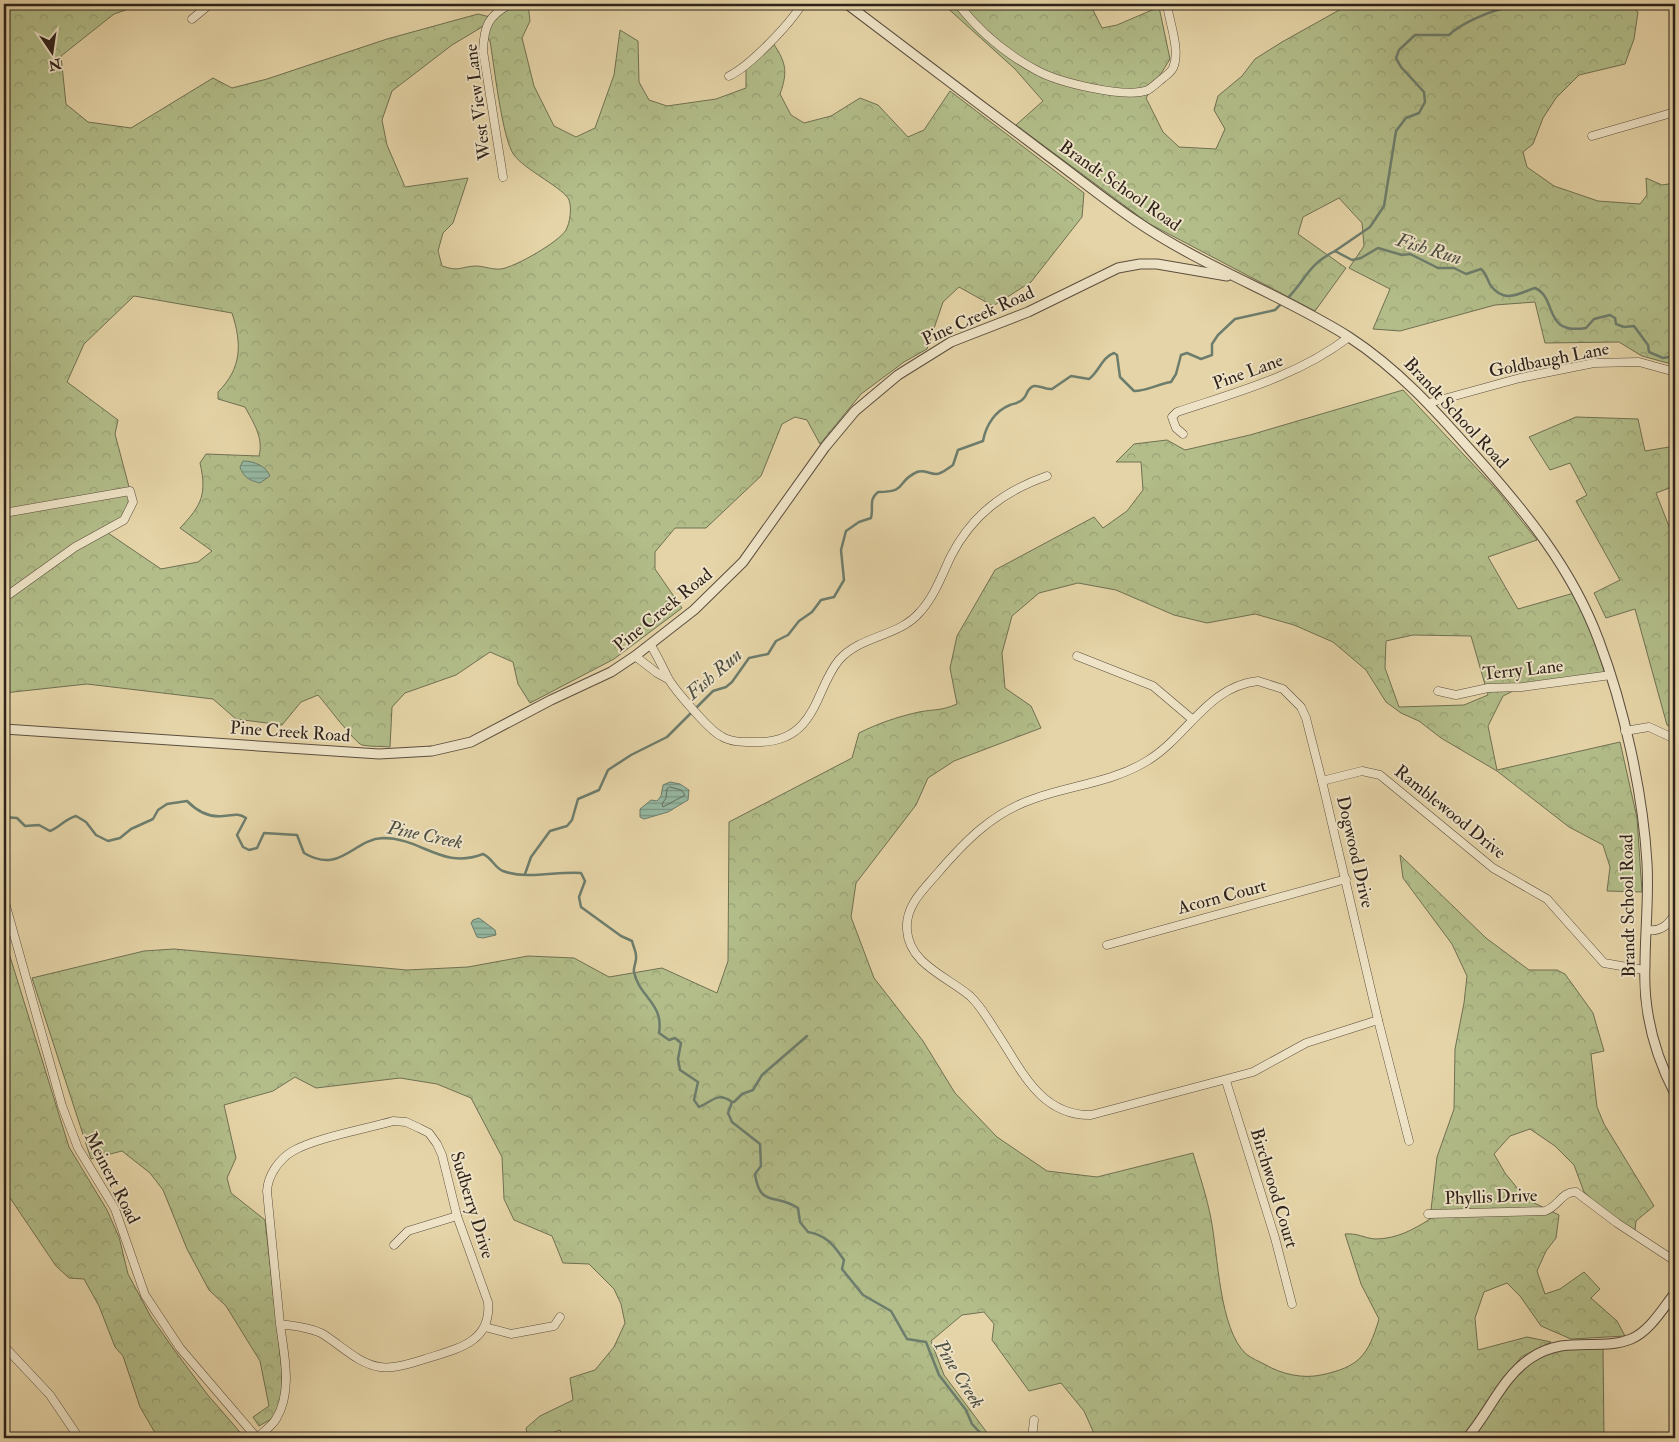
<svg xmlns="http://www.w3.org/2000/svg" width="1679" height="1442" viewBox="0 0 1679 1442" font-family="'IM FELL Double Pica',serif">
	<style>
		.forest { fill: url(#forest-crowns); stroke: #707052; fill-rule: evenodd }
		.water { fill: url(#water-rules); stroke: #6d7d6d }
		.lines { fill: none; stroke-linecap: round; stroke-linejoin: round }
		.shore { stroke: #626e5f; stroke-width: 1 }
		.stream { stroke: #6d7d6d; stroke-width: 2.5 }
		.minor-casing { stroke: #5c4e3e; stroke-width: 9 }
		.tertiary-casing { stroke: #5c4e3e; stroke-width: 11 }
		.minor { stroke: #eee3c6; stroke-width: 8 }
		.tertiary { stroke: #eee3c6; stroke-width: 9 }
		.labels { text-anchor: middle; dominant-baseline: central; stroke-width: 4; stroke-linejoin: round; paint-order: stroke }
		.street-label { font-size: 18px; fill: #2f221b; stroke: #eee3c6 }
		.water-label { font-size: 19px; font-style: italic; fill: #4e4f44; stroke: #eee3c6 }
	</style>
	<defs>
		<pattern id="forest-crowns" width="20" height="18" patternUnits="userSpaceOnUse" patternTransform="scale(1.25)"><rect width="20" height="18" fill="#b2bd89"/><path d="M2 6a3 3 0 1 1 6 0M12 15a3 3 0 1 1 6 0" fill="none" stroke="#99a276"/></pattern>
		<pattern id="water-rules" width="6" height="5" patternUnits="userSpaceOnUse" patternTransform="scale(1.25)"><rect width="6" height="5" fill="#96b9a3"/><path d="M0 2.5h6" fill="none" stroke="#7b9684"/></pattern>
	</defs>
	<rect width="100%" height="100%" fill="#e5d4a7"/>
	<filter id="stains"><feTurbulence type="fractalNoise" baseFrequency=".004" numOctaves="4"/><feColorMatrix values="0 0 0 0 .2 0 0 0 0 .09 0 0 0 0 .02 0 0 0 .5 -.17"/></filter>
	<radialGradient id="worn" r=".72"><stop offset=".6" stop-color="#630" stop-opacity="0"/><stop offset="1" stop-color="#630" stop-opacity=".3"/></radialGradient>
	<g class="forest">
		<path d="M4,4H143L114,14L61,56L66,104L88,122L131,128L213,78L232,88L267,79L387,39L478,14L490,17L510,4H528L530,21L522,38L534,86L554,126L576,137L595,128L614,75L620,30L638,41L639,82L649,100L667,106L716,99L746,88V65L771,40C785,61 789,69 780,94L791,115L804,123L831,116L860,98L878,105L908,137L924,130L950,91L1084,193L1082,217L1031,282L993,306L959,287L943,302L927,349L904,362L861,394L820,444L807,420L795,417L782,424L761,476L706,528H675L655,552V569L682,608L614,659L530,703L518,684L513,662L490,652L456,675L405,693L392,707L390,747C381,746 371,747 362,745C355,743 326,704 318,695L301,702L282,725L236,719L213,699L87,684L4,693V513L10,511L4,492ZM487,24L485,35L490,41C494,64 502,139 514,155C525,170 565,189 569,200C572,208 570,223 566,230C559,242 515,267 501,269C493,270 484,266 475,266C459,267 460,272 442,266L438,251L443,233L453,223L468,178L405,187L387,145L382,120L392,91L452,45ZM134,296L232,313C242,344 242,368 218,392V399L245,407C253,422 264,438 259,456L206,454L200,463C207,494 202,505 180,528L212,551L198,562L161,569L105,531L131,510L133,502L115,434L118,420L67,382L84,344Z"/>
		<path d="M943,4H1090L1102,28L1117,25L1159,7L1170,59L1146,98L1163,132L1179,147L1216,149L1225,129L1214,110L1218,96L1242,76L1255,59L1282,42L1350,4H1627L1638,12L1634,39L1625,64L1579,75L1556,98L1543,118L1533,144L1523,152L1527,167L1554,186L1598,201L1640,204L1647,195L1646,178L1662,185L1675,183V365L1642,356L1619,342L1545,343L1535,302L1495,305L1400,331L1373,329L1390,289L1349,268L1364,246L1362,223L1339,198L1303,217L1298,234L1346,268L1315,311L1148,223L1016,125L1043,101L1015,69Z"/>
		<path d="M1403,390L1496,489L1537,540L1488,557L1518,609L1574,593L1594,639L1605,674L1527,684L1503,696L1488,726L1497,770L1620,742L1637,818L1642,892L1607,891L1610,867L1603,845L1569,827L1497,771L1441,738L1419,721L1401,713L1386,702L1366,670L1333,642L1294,625L1255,614L1207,623L1174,615L1116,590L1078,583L1039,593L1012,616L1002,653L1005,688L1031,706L1041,728L954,761L928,778L916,805L856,883L851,917L874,978L923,1041L955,1093L997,1137L1047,1171L1097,1177L1193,1153C1199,1174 1207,1197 1211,1219C1218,1254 1219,1329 1246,1354C1251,1358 1260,1362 1266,1365C1281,1374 1303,1379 1321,1375C1359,1367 1368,1356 1379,1319L1361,1284L1345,1234C1358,1233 1364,1238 1375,1239C1396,1239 1413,1230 1430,1219L1437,1157L1454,1109L1455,1049L1464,1003L1467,976L1452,944L1403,878L1400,855L1486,938L1529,970H1557L1565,974L1593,1013L1604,1051L1591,1054L1597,1107L1604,1124L1654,1206L1636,1221L1635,1230L1609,1215L1584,1192L1574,1165L1555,1146L1530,1129L1510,1136L1494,1154L1505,1173L1526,1199L1559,1215L1556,1238L1546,1251L1537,1271L1545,1294L1560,1289L1584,1272L1600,1289L1591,1298L1617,1321L1625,1336L1571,1339L1541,1326L1520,1296L1507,1283L1484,1292L1475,1318L1478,1350L1527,1337L1551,1342L1521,1357L1462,1438H1096L1084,1411L1061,1383L1029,1391L992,1340L994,1324L984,1312L962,1315L931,1341L944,1375L991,1438H563L560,1430L538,1438H528L526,1428L540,1416L573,1400L570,1378L595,1370L614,1347L625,1323L621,1304L614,1289L589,1264L563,1263L552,1236L514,1220L504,1199L502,1157L471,1098L437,1084L400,1078L316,1088L295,1077L273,1091L224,1105L236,1158L227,1178L231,1193L265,1220L282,1372L281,1403L273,1418L259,1426L253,1417L269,1406L260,1361L226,1306L209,1290L187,1249L163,1190L150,1173L122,1151L91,1159L32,978L144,951L174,949L407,970L468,967L528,956L574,958L609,977L662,968L717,993L728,961L729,822L852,758L859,733C879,723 897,717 919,712C935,709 941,711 957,704L950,668L957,636L995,570L1094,517L1103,528L1127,511L1143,490L1141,462H1116L1134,444L1167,440L1185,450L1250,435ZM1413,635L1471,636L1488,695L1464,705L1399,707L1385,668L1386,641Z"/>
		<path d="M1576,417L1638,419L1645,451L1675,446V486L1656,493L1675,542V597L1669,600L1675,623V730L1667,725L1635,609L1606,618L1594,593L1620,580L1576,501L1587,495L1570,463L1550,470L1529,437Z"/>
		<path d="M4,937L69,1147L107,1210L119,1237L128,1274L151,1317L175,1351L207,1394L245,1438H158L140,1407L123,1356L115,1347L99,1306L84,1279L69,1278L56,1266L4,1189Z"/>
		<path d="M1603,1347L1604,1438H1473C1492,1413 1514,1364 1545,1354C1564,1348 1584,1348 1603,1347Z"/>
	</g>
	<g class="water">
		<path d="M243,461C254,461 266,466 270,476L260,483C249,480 244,478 240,467Z"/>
		<path d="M670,782L680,784L689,790L688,800L668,812L644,819L640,817V809L651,800L657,801L661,796L663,785Z"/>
		<path d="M479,918L495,930L496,935L483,938L477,937L471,923L473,920Z"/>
	</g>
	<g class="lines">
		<path class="shore" d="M670,787L681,790L685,795L663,807L662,804L666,798L667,789Z"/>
		<g class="stream">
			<path d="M1335,251L1370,227L1384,206L1396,131L1406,118L1419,113L1425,102L1424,92L1401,67L1396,58L1399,50L1415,35H1449C1461,23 1492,10 1510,7L1512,4"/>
			<path d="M1286,300C1307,279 1307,265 1335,251L1352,260L1361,258L1378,248L1402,255L1410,254L1438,268H1454L1466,274L1481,269C1487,274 1487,280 1491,286C1505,304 1519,293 1535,288C1558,298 1542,335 1586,328L1594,319L1610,315L1615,318L1616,324L1624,327L1634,326L1648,345L1649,352L1663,358L1675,356"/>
			<path d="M4,817L17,818L25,826L39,825L50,831C60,827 65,819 76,816L86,822L96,835L108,841L120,838L131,829L153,819L158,810L167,804L187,801C197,811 208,818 223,816C232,816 237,812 246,818L237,835L243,847L249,850L257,848L264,833L297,835L304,853C341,875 353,839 383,838C422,838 442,870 483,854C492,858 495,868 503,871C527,880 557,871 581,873L585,881L579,897L581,907L621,936L632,941C633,946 636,951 636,956C637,961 633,967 634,972C639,997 664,1003 659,1033L669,1040L675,1038L681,1043L678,1059L680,1070L698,1082L694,1100L699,1107C712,1102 717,1091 732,1102L728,1113L732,1122L760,1144L761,1166L755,1174C760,1208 775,1193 798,1208L800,1222L808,1232C826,1235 834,1245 844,1260L842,1269L863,1295L891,1311L907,1339L926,1342L939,1375L966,1410L972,1424L985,1438"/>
			<path d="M525,874L531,857L550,831L567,826L572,820L578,799L599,790L608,770L631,755L667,737L713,691L726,687L732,682L749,658L768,654L776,641L788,635L799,621L812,612L821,600L834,597L844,580L841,550L846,531L859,522L871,518C874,507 868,500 878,492C909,492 895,482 917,472C924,469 929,474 936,474C942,474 948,468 953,465L958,450L983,441C986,425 995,411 1010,405C1016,403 1020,403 1024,398C1028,393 1027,388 1034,386C1040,385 1046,390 1052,389L1071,376L1089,379C1099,372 1102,357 1114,353L1117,355L1120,377L1134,391C1147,391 1158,384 1171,382L1176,374L1181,355L1187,353L1201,359L1212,355V344L1218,335L1235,319L1275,310L1282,303"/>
			<path d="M732,1102H734L742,1094L753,1090L762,1075L807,1036"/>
		</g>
		<g class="minor-casing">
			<g id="minor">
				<path d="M958,4C979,31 1006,54 1036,70C1057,82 1125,99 1148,90C1153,87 1158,82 1163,78C1167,75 1171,72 1173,68C1181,50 1169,22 1167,4"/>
				<path d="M192,19L210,4"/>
				<path d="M729,76C750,66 790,24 802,4"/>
				<path d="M1592,136L1675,112"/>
				<path d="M503,177L483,51C484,26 488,16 510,4"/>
				<path d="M1429,403L1520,378L1594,363L1639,362L1675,372"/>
				<path d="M1183,434L1176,428L1172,417L1177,412C1237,392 1298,376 1349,337"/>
				<path d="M4,513L130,491L133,502L124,520L75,547L4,598"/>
				<path d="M650,644C657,655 662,666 668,678C674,689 710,731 721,736C732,743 745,742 758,742C775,742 790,738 802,725C819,707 823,679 839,660C861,635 899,637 920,612C934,597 942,575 951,556C972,515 1004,491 1047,476"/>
				<path d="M635,656L657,673L668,679"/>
				<path d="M1077,656L1153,686L1192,719"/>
				<path d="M1258,681L1283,689L1301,707L1306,718L1322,781L1378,1020L1306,1043L1253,1072L1091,1115C1040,1116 1021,1069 997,1033C989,1021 981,1006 970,996C948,977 909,964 907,930C905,907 922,891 936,875C965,841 993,812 1036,798C1073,785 1113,782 1147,761C1187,737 1208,686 1258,681Z"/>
				<path d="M1438,691L1456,695L1488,688L1522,687L1611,675"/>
				<path d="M1625,731L1649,727L1675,739"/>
				<path d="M1322,781L1362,771L1380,775L1493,868L1547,899L1604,963L1644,970"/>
				<path d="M4,899L62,1106L78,1148L115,1209L145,1295L180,1348L257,1438"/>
				<path d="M1647,930C1661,932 1668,925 1675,914"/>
				<path d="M1107,945L1346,879"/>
				<path d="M1378,1020L1409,1141"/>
				<path d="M1226,1081L1275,1238L1292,1304"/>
				<path d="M1428,1214L1545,1211C1558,1207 1562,1191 1576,1192L1617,1223L1675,1261"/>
				<path d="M394,1245L408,1231L457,1216"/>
				<path d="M485,1327L511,1334L554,1326L560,1317"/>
				<path d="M4,1346L50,1395L79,1438"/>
				<path d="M257,1438C263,1432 272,1426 276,1419C293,1392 284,1354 280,1324C294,1326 309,1327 321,1333C340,1344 358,1364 380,1367C394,1369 412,1363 425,1359C456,1349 492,1343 488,1302L457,1216L442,1155L437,1144L429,1133L419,1128L406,1122L393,1121C366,1129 315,1138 293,1151C279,1159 268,1175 267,1191L280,1324"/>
				<path d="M1032,1438L1034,1420"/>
			</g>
		</g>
		<g class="tertiary-casing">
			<g id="tertiary">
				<path d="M847,4C914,55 980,105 1047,155C1077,177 1105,200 1136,221C1203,267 1281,294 1349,337C1398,369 1435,410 1473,453C1524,510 1572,568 1599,641C1624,707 1643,793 1647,863C1649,898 1645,932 1645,966C1643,1010 1655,1055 1675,1094"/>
				<path d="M4,729L379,754L432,751L471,742L551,700L611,672L635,656L694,610L743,562L825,447L855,411L898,375L951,342L1028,312L1118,268L1140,264H1157L1227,276"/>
				<path d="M1467,1438C1489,1413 1502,1377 1531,1358C1566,1334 1600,1352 1631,1339C1650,1331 1663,1308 1675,1293"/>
			</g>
		</g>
		<use href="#minor" class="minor"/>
		<use href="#tertiary" class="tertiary"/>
	</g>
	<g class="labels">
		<g class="street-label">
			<text transform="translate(478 102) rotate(-97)">West View Lane</text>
			<text transform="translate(1120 186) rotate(35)">Brandt School Road</text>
			<text transform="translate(978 316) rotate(-24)">Pine Creek Road</text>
			<text transform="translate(1549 360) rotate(-11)">Goldbaugh Lane</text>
			<text transform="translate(1248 372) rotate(-20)">Pine Lane</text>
			<text transform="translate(1456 413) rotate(47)">Brandt School Road</text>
			<text transform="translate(663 610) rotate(-39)">Pine Creek Road</text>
			<text transform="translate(1523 670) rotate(-6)">Terry Lane</text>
			<text transform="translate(290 732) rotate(4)">Pine Creek Road</text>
			<text transform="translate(1450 812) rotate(39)">Ramblewood Drive</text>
			<text transform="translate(1355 852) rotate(77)">Dogwood Drive</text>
			<text transform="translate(1222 897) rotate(-15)">Acorn Court</text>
			<text transform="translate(1628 906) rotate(-91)">Brandt School Road</text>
			<text transform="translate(112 1178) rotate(63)">Meinert Road</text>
			<text transform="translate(1274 1188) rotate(73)">Birchwood Court</text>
			<text transform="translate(1491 1197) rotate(-2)">Phyllis Drive</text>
			<text transform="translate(472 1205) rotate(73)">Sudberry Drive</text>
		</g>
		<g class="water-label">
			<text transform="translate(1429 249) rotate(17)">Fish Run</text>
			<text transform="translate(714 674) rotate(-41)">Fish Run</text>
			<text transform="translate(425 835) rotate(12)">Pine Creek</text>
			<text transform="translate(959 1374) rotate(58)">Pine Creek</text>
		</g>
	</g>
	<rect width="1679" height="1442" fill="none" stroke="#e5d4a7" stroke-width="20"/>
	<rect x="5" y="5" width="1669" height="1432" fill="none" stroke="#2f221b" stroke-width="2.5"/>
	<rect x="10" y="10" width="1659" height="1422" fill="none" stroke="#2f221b"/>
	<g transform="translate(52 52) rotate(167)" stroke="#eee3c6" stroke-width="4" paint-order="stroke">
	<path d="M0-4L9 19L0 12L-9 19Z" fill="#2f221b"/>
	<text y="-8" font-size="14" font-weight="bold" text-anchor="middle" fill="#2f221b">N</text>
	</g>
	<rect width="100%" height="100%" filter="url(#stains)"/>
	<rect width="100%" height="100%" fill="url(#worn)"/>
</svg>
